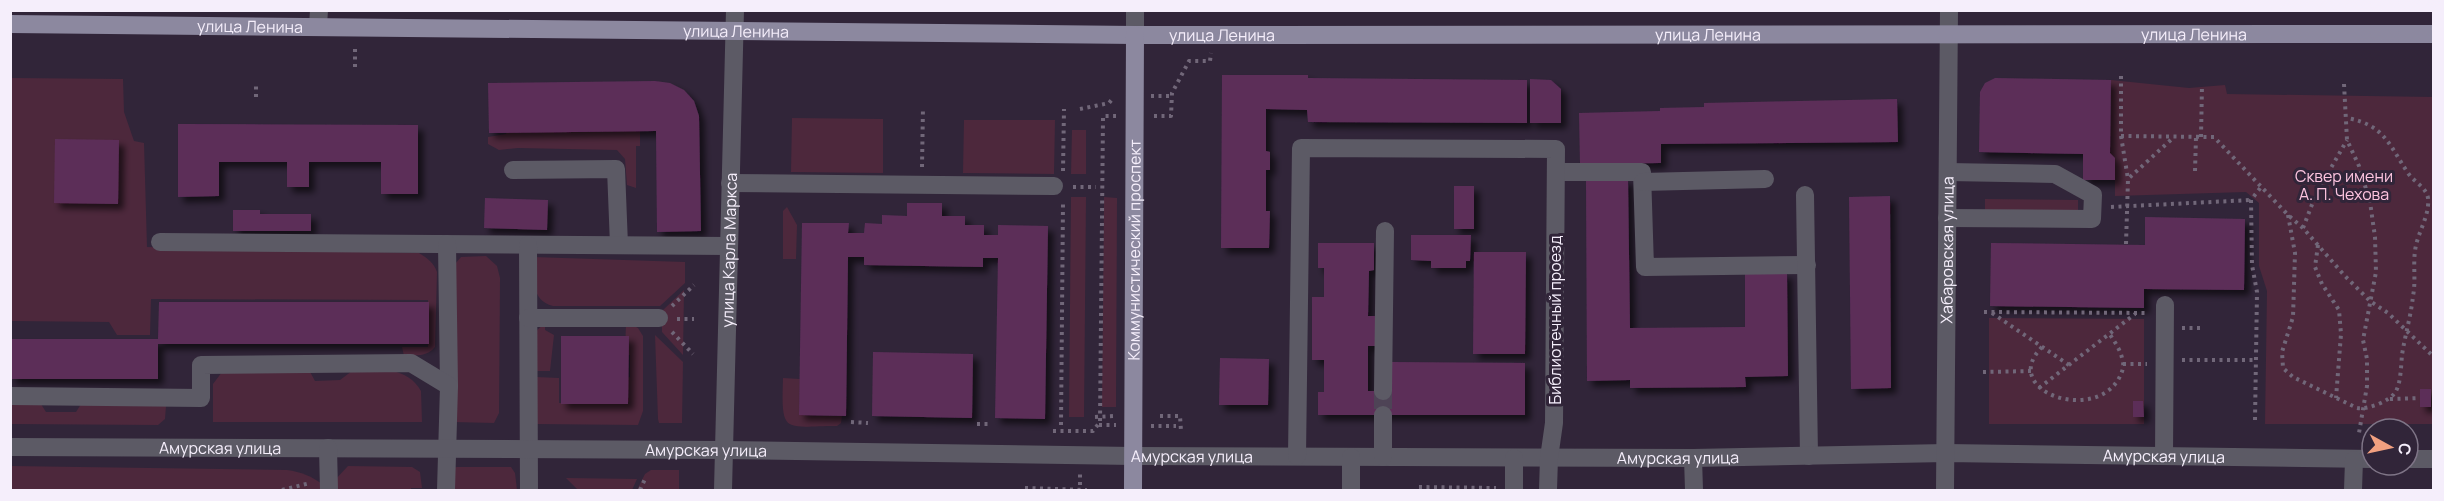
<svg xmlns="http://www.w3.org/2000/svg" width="2444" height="501" viewBox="0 0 2444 501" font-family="Manrope,sans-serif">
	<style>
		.green { fill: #4d283c }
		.building { fill: #5c2e59; filter: url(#shadow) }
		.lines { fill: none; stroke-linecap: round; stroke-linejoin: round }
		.minor-tunnel { stroke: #4e4356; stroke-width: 18; stroke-dasharray: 18 9; stroke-linecap: butt }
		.path { stroke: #716779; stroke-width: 4; stroke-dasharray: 3 4.5; stroke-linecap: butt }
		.minor { stroke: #5c5a65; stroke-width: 18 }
		.major { stroke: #8c889f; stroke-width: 18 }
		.labels { text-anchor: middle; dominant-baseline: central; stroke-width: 6; stroke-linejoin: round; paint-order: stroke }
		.street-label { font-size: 16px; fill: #f5eefb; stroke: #312539 }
		.park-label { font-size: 16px; fill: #fcc4df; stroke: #312539 }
	</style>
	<defs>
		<filter id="shadow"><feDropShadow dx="5.5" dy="5.5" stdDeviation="3" flood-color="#0009"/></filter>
	</defs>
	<rect width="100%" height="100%" fill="#312539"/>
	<g class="green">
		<path d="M11,78L123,79L124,112L134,141L144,143L147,247L419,253C427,258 434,263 437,272L435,347C427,357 416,355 404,356L402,347H428V300L151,299L150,335H117L109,322L11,321Z"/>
		<path d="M2111,80L2189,88L2225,85L2227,94L2433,97V424H2265L2267,291L2259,266V203L2246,192L2115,196V158L2110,153Z"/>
		<path d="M792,118L883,119V173L791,172Z"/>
		<path d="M964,120H1055L1054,174L963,173Z"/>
		<path d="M1072,130H1086V174H1071Z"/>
		<path d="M507,131H640V146H636V188L627,185L625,159L617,150L518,148L499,150L488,144V137L506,134Z"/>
		<path d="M1071,197H1086L1084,417H1069Z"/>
		<path d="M1104,197L1117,198L1116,407H1102Z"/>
		<path d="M1985,199L2078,200V211L1985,210Z"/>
		<path d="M787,207L797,225L796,259H783V211Z"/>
		<path d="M486,256L497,266L500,278L499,413L494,423L453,422L455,264L461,257Z"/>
		<path d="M533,257L685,262V283L660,306H553C530,300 534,277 533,257Z"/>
		<path d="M684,290L683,355L662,332V311Z"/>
		<path d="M1989,318L2144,319V424H1989Z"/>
		<path d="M626,322L638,328L643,336V411L638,425L534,424L536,377L559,378V403L624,404V378L630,377V355H625Z"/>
		<path d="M545,323V330L554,335L550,371H531L536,331Z"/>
		<path d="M655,335L683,362L682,423H659L658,419Z"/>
		<path d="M308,368L315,381L340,380L356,368C379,369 408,367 421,391L422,422H213V384L222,372Z"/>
		<path d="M783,378L800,379L799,415L842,416L841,423L837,426C784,426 781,436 783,378Z"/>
		<path d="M11,401H39L46,412H76L83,401L166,406L165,419L158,425L11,424Z"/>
		<path d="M10,466L287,470C301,472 312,476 323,485V490H11Z"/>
		<path d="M348,466L412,467L420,472L422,488H411V490H334V481Z"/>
		<path d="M457,467H511L515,473L517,490H447V469Z"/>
		<path d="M651,470H679V490H637L645,474Z"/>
		<path d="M566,478L637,479L632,490H578Z"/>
	</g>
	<g class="building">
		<path d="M1222,75H1308V78L1527,80V123L1308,122L1307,110L1266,109V151L1270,152V170H1266V211H1270L1269,248H1221Z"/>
		<path d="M1995,78L2111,80L2110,153L2115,158V180H2083V154L1979,152L1980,92L1985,83Z"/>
		<path d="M1530,79L1551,80L1561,89V123H1530Z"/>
		<path d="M655,81L670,83L684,90L694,101L699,116L701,231L657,232L656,131L489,133L488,83Z"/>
		<path d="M1897,99L1898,142L1661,144V163L1580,164L1579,113L1660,111V108L1704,107V103Z"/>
		<path d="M178,124L418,125V194H381V162H309V187H287V162H219V196L178,197Z"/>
		<path d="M55,139L119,140L118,204L54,203Z"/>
		<path d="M1628,179L1630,328L1745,327V273H1787L1788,376L1745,377L1746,387L1630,388V380L1587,381L1586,180Z"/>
		<rect x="1454" y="186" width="20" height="43"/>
		<path d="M1890,196L1891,388L1851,389L1849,197Z"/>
		<path d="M485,198L548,200L547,230L484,228Z"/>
		<path d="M907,203H942V216H965V225H984V235H998V225L1048,226L1045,419L995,418L998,258H983V267L864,265V257H848L846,416L799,415L802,223H849L848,233H864L865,223L882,224V215L907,216Z"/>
		<path d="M233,210H260V214H311V231H233Z"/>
		<path d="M2145,217L2245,219L2244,290L2144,289V308L1990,306L1991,243L2145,245Z"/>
		<path d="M1411,235H1471L1470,261H1466V268H1431V261L1411,260Z"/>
		<path d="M1318,243H1374V270L1369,271L1368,316H1377V346H1368V391H1391L1392,362L1525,363V415H1318V392H1324V360H1312V297H1324V268H1318Z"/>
		<path d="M1474,252H1526L1525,354H1473Z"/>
		<path d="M159,302H429V344H158V379H10V339H158Z"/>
		<path d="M561,336H629L628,404H561Z"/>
		<path d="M873,352L973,354L972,418L872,416Z"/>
		<path d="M1220,358L1269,359L1268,405H1219Z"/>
		<rect x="2420" y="389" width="11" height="18"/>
		<path d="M2133,401H2143L2144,417H2133Z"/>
	</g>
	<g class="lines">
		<path class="minor-tunnel" d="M1383,391V415"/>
		<g class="path">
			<path d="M355,67V46"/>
			<path d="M2121,76V136L2128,179"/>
			<path d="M2344,84L2347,140L2359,166L2370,202L2375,237L2376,272L2363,340L2367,359V386L2359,433"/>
			<path d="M1151,96H1172"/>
			<path d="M256,97V83"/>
			<path d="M1080,109L1109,103L1114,97"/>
			<path d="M1154,116H1171L1172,93L1189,61H1210L1211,53"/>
			<path d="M2121,136L2214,137L2288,215L2303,228L2344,275L2370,301L2388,313L2434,357"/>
			<path d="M2201,137L2202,85"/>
			<path d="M922,167L923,107"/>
			<path d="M1063,171L1064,109"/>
			<path d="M2195,171L2196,137"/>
			<path d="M1073,187H1096"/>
			<path d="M2111,207L2251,200"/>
			<path d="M2288,215L2295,253L2293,317L2282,352L2283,368L2293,377L2357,408C2367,410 2391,401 2396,391C2401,382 2401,365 2402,355C2405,335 2411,316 2413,296C2416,281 2413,266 2415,251C2417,233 2430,216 2428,198C2426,187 2414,182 2408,173C2389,145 2385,125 2347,118"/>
			<path d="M2303,228L2316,194L2347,140"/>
			<path d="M2126,244L2128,179L2174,137"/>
			<path d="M2318,245L2315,267L2322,284L2339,310L2341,334L2336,398"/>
			<path d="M672,306L694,285"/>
			<path d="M1984,312L2148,313"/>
			<path d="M1992,313L2069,365"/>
			<path d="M677,319H694"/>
			<path d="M2182,328H2203"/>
			<path d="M672,332L693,354"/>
			<path d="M2042,347C1999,390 2091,423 2118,380C2122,373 2125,366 2122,358C2120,349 2114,341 2109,333"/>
			<path d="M2182,360H2256"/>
			<path d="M2123,364H2147"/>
			<path d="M1983,372L2032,371"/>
			<path d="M2039,388L2135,314"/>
			<path d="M2390,399L2420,398"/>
			<path d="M1160,416H1180L1181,431"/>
			<path d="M1095,417L1115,416"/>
			<path d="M2255,420L2257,292L2252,265L2251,200L2261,187"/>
			<path d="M851,422L868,423"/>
			<path d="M977,424H992"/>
			<path d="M1061,425L1063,202"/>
			<path d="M1099,425H1116"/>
			<path d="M1151,426H1176"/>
			<path d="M1053,431H1093L1100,422L1103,116H1116"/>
			<path d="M1080,485V472"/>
			<path d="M1419,487L1496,488"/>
			<path d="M1025,488L1087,490"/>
			<path d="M282,490L310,483"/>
			<path d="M640,490L645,479"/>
		</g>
		<g class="minor">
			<path d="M318,26L319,10"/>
			<path d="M1135,35V10"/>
			<path d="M513,170L616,169L619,245"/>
			<path d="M1556,172H1642L1645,267L1807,265"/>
			<path d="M1643,182L1765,179"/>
			<path d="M730,183L1054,186"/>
			<path d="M1805,195L1809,456"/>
			<path d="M1947,218L2092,219L2093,195L2055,174L1948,172"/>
			<path d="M160,242L728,246"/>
			<path d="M447,244L449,386"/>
			<path d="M528,245L529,490"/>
			<path d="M528,318H659"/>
			<path d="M1383,391L1385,231"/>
			<path d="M10,396L201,398V365L411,363L449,386L446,490"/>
			<path id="s1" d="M10,447L723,450L1133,456L1693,458L1946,453L2372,459"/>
			<path d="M328,448L329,490"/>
			<path d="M2164,455L2165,305"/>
			<path d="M1297,456L1301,148L1556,149L1554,423L1549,458L1548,490"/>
			<path d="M1383,457V415"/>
			<path d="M1514,458V490"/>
			<path d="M1693,458L1694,490"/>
			<path d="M2408,459H2434"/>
			<path id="s2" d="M723,490L735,10"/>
			<path d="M1351,490V457"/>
			<path id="s3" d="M1945,490L1949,10"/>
			<path d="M2353,490L2354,460"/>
		</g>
		<g class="major">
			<path id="s4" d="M10,24L1135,35L2434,34"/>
			<path id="s5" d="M1133,490L1135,35"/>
		</g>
	</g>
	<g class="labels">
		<g class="street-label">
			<text stroke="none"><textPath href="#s4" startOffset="240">улица Ленина</textPath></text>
			<text stroke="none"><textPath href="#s4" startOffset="726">улица Ленина</textPath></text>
			<text stroke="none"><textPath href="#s4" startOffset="1212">улица Ленина</textPath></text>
			<text stroke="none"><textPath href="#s4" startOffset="1698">улица Ленина</textPath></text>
			<text stroke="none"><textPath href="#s4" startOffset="2184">улица Ленина</textPath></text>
			<text stroke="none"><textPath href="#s2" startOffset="240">улица Карла Маркса</textPath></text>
			<text stroke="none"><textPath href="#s5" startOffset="240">Коммунистический проспект</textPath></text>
			<text stroke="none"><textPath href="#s3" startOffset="240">Хабаровская улица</textPath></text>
			<text transform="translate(1555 320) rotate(-90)">Библиотечный проезд</text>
			<text stroke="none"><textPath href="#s1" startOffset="210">Амурская улица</textPath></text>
			<text stroke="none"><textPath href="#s1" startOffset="696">Амурская улица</textPath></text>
			<text stroke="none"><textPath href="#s1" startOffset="1182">Амурская улица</textPath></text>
			<text stroke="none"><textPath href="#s1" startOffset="2154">Амурская улица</textPath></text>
			<text stroke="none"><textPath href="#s1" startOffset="1668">Амурская улица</textPath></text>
		</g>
		<g class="park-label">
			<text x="2344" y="176">Сквер имени<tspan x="2344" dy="18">А. П. Чехова</tspan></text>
		</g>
	</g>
	<rect width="2444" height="501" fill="none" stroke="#f5eefb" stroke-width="24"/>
	<g transform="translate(2390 447) rotate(98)"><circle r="28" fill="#312539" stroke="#7f7587" stroke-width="1.5"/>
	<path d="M0-4.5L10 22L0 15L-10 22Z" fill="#f2a080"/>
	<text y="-9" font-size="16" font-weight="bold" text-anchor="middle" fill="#f5eefb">С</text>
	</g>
</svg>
